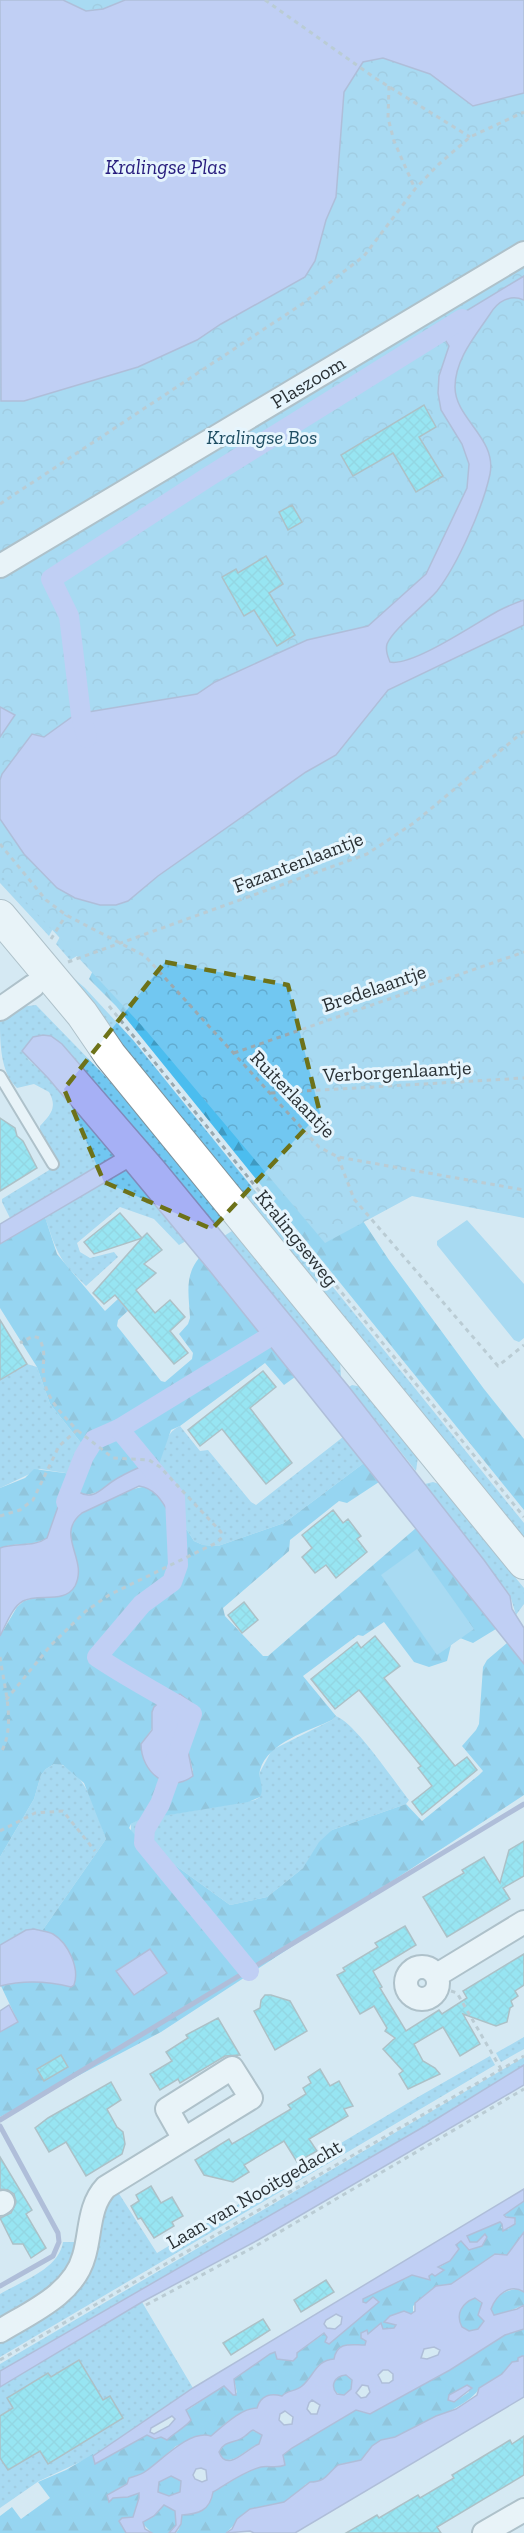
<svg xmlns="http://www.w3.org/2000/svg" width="524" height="2533" viewBox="0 0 524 2533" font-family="'Zilla Slab',serif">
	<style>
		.grass { fill: url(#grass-dots) }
		.forest { fill: url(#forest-firs); fill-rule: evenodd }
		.park { fill: url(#park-crowns) }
		.pitch { fill: #71c7f1 }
		.water { fill: #a6b0f5; stroke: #818abb; stroke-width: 1.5; fill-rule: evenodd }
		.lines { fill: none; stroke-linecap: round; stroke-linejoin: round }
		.stream { stroke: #818abb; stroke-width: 5 }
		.canal { stroke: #a6b0f5; stroke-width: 20 }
		.building { fill: url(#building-cross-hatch); stroke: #7b9093; stroke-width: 1.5 }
		.service-casing { stroke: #7f919a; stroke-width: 14 }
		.minor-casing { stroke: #7f919a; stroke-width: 26 }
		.secondary-casing { stroke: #7f919a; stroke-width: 34 }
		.path { stroke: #9aa9b0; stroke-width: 3; stroke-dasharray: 4.5 4.5; stroke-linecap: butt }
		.service { stroke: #fff; stroke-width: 10 }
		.minor { stroke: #fff; stroke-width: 22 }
		.secondary { stroke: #fff; stroke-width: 32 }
		.marked { fill: none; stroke: #6d7219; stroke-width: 4.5; stroke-dasharray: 12 8; stroke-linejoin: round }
		.labels { text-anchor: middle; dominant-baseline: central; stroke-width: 6; stroke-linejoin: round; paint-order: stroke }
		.street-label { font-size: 20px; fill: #2a3135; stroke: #e6f5fd }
		.park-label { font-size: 20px; font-style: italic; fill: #1e4d62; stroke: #e6f5fd }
		.water-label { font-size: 21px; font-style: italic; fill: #271c7d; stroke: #e6f5fd }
	</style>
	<defs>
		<pattern id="grass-dots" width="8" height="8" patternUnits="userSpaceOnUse" patternTransform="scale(1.5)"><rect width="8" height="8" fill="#71c7f1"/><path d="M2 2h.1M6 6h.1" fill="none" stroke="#62abcf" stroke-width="1.8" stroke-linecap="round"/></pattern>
		<pattern id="forest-firs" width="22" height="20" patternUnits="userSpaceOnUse" patternTransform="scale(1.5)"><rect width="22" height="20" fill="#4bbdef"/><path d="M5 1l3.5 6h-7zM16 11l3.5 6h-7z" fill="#3f9ac2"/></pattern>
		<pattern id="park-crowns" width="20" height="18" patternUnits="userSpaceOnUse" patternTransform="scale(1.5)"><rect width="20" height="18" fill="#71c7f1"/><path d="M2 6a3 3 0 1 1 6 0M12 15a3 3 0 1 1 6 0" fill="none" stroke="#62abcf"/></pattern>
		<pattern id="building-cross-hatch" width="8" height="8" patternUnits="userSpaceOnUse" patternTransform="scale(1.5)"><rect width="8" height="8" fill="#4de0f2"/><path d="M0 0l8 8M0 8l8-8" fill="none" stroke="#43c1d0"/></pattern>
	</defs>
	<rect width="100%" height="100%" fill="#d6e9f3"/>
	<g class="grass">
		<path d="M0,851L58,919L49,936L0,883Z"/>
		<path d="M67,924L100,943L70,960L56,944Z"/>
		<path d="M69,974L85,988L133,1040L524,1523V1544L60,977Z"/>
		<path d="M36,1005L107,1078L222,1216L216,1226L164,1162L26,1057L48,1078L114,1156L10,1218L2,1202V1199L59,1164L40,1132V1126C50,1115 58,1108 49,1092L34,1084L17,1088C0,1072 0,1042 0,1019L20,1007Z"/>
		<path d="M126,1170L186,1241L179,1245L154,1219L120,1207L77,1243L80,1252L90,1258L114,1252L118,1257L86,1286C59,1260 57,1253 45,1217Z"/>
		<path d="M232,1231L340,1361L341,1377L224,1236Z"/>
		<path d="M27,1364L37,1367L50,1404L82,1444L72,1474L40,1469L0,1488V1380Z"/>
		<path d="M352,1385L362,1387L418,1457L416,1471L349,1387Z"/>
		<path d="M180,1426L200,1451L208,1450L251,1502L256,1505L343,1437L364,1463L284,1523L218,1546L203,1545L194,1541L185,1527L182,1514L157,1470C162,1454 164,1433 180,1426Z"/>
		<path d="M433,1482L439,1484L524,1588V1604L516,1615L510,1595L425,1484Z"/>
		<path d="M336,1716C356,1724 393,1780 409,1800L406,1804L332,1830L303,1868L267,1897L230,1905L139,1839L131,1831V1824L138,1820L255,1800L260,1797V1772L272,1750L332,1720Z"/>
		<path d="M54,1764C84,1763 98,1817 106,1839L42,1931L34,1929L0,1945V1857L34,1799L41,1775L46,1769Z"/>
		<path d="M524,2037V2049L501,2062L496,2053Z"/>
		<path d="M490,2056L495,2065L0,2357V2338L59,2304L116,2189L157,2253L418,2097Z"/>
		<path d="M524,2057V2065L425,2126L0,2371V2364Z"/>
		<path d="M63,2242H78C65,2289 38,2296 0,2319V2294C22,2281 59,2269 63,2242Z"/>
		<path d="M142,2302L193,2388L95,2455L39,2481L0,2508V2387Z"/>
	</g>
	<g class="forest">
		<path d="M96,964L351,1203L389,1260L484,1389L524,1439V1510L116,1006L89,979Z"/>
		<path d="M45,1217L57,1254L105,1311L132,1286L142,1298L118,1320L117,1326L161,1381L165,1382L192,1359L193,1353L179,1334L188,1324L190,1318C189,1295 184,1276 199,1258L295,1377L284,1385L265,1363L180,1426L171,1430L157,1470C126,1459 100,1505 79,1492L75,1477H69L47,1538C33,1547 15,1542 0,1548V1488L25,1478L34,1469L72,1474L82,1444L50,1404L37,1367L0,1308V1244Z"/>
		<path d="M364,1463L379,1482L347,1503L339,1501L290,1540L289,1551L223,1608L225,1616L263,1656H268L416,1528L496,1629L473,1643L460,1638L474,1628L438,1654L451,1645L447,1661L429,1667L414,1662L384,1622L363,1636L358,1635L303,1676L336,1716L332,1720C309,1731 268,1742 260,1770C258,1779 265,1788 260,1797L248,1802L139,1820L131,1824L129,1828L139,1839L230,1905L267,1897L303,1868L319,1842L332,1830L406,1804L422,1821L479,1775L483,1771L462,1746L476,1730L479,1724L483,1667L487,1660L507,1643L524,1664V1795L161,2032L0,2117V2032L18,2022L1,1986C24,1980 48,1981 71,1987C78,1962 69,1937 42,1931L106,1839L84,1783L63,1765L54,1764L46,1769L41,1775L34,1799L0,1857V1636L17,1607L24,1601L75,1586C85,1558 66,1549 70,1532C71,1527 75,1520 79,1516C86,1508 138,1484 147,1487C163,1493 168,1515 178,1527H185L194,1541L203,1545L218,1546L284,1523ZM175,1695L189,1701L188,1751L193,1771L144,1760C137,1740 146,1742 153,1726C151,1707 158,1701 175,1695Z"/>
		<path d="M524,2201V2232L507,2255L495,2254L451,2284L436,2286L413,2306V2313L407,2314L404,2311L390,2323L396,2325L394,2328L382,2329L381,2324L363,2340L366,2341L365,2345C351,2345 337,2342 334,2359C316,2360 314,2376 302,2386C296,2392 287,2390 282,2396L228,2421L211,2436L208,2435L176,2446L145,2473L129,2478L127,2484L107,2495C117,2500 129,2497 139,2492V2498L133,2517L122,2518L121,2523L126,2533H0V2516L12,2507L21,2519L50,2498L38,2482L66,2470L93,2454L95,2464L147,2435L152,2438L161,2437L167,2439C174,2433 186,2427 191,2419L186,2411L224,2386L237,2393L234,2379L270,2354L276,2352L297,2353L325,2333L329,2344L366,2303H363V2299L412,2275L425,2278L432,2274L435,2275L441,2271L438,2268L450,2261L455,2246L461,2241L470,2250C475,2248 478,2246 480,2240L477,2242H470L467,2236L500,2222L503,2224L501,2228L508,2229L516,2222L504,2215Z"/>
		<path d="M516,2289L524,2292V2305L499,2315H494L491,2309C495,2297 503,2291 516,2289Z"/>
		<path d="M475,2298L482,2304L481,2316L484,2320L478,2329L469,2331L462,2327C455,2314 462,2304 475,2298Z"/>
		<path d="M524,2329V2356L519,2361L512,2362L502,2374L479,2388C474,2404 413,2428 395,2437C379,2439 371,2450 361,2460L341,2464L336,2467L330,2476L319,2482L306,2484L300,2492L285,2502L250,2509L226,2533H176L179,2529L182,2515C198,2514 210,2511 213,2492C228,2484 244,2471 261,2467C269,2465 276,2469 285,2465L283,2455L292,2448L356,2410L370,2413L450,2370L505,2335ZM468,2385L469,2392L454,2402L449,2395Z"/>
		<circle cx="343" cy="2385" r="10"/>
		<path d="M251,2430L262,2435L259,2444C247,2447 227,2473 219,2452L225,2444L244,2437Z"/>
		<path d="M171,2476L181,2481L180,2492L169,2496L158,2492L159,2482Z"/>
		<path d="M163,2506H168L175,2511L176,2525L169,2533H152L143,2524L144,2520L156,2514Z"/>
	</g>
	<path class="park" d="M0,0H524V1218L412,1196L325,1243L144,1028L0,874Z"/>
	<g class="pitch">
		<path d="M467,1220L524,1284V1338L519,1342L514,1340L437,1245V1241Z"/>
		<path d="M417,1549L474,1629L437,1655L381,1575Z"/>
	</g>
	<g class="water">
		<path d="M0,0H63L86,11L103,9L125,0H524V93L473,106L430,74L383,58L363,62L344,92L336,197L326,220L315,261L305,277L221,324L197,340L138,367L24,401H1Z"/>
		<path d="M524,276V300C510,294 498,301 490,314C476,335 455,359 455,387C455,419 497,438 490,474C483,507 458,564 437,591C425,605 393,629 387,644C385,651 388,657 390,662C412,667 476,623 498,611C506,607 515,603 524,600V625L388,690L336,755L306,772L158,876L128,901L116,905H100L75,898L57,888L24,854L0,819V780L2,774L32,734L44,737L76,714L197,694L215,682L307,640L368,626L426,574L467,488L469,464L462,444L441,410L438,393L439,376L449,346L438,328Z"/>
		<path d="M0,707L15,715L0,737Z"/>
		<path d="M43,1035L51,1036L62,1044L164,1162L349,1387L484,1560L510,1596L512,1609L524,1628V1664L209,1270L126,1170L0,1244V1224L114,1156L48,1078L22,1051L33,1037Z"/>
		<path d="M140,1467L157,1470L182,1514L185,1527H178C166,1512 161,1489 139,1486L82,1513C54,1535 89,1559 75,1586C65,1604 38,1593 23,1601C12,1607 6,1625 0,1636V1548C15,1542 33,1548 47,1538L67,1481L72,1474L75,1477L79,1492C93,1501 102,1488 113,1481C122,1475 131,1471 140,1467Z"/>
		<path d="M180,1694L189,1701L188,1751L193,1776C168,1795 141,1772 141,1744L152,1730V1712L154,1707L163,1699Z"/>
		<path d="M34,1929C40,1931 47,1931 53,1934C68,1943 80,1968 74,1985L71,1987C47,1981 24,1980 0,1986V1945L26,1930Z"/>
		<path d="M150,1949L167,1973L134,1995L116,1971Z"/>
		<path d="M9,2005L18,2022L0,2032V2011Z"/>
		<path d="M524,2065V2085L258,2240L142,2302L0,2387V2371L425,2126Z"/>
		<path d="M524,2189V2201L504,2215L506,2217L515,2218V2224L503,2231L502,2224L500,2222L467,2236L470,2242H477L485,2234L487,2237L482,2246L469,2250L461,2241L456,2245L459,2249L450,2261L438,2267L444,2270L435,2276L432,2274L429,2276L430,2280L412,2275L363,2299V2302L366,2303L373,2297L379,2302L329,2344L325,2342L327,2337L324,2333L297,2353V2357L293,2361L277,2359L275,2352L270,2354L234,2379L236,2395H233L224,2386L186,2410L191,2420C186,2427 174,2433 167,2440L161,2437L155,2439L147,2435L95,2464L93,2456L193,2388ZM336,2314L342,2317L341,2324L335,2329L327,2328L324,2324L326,2320ZM172,2416L175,2419L169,2426L154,2434L150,2432L151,2428Z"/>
		<path d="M524,2232V2292C510,2283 496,2295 491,2309L494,2315L517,2309L524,2305V2329L505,2335L450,2370L370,2414L356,2410L292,2448L283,2455L285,2465C276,2469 269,2465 261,2467C244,2471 227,2484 213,2492C210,2511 198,2514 182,2515L181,2524L175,2533H169L176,2525L175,2511L164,2505L154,2516L143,2522L145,2529L152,2533H126L119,2521L122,2518L133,2517L139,2498V2493L128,2497L113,2498L109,2502L107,2495L127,2484L129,2478C135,2476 141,2475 146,2471C162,2460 190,2429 211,2436C223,2426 241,2408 257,2408C261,2395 270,2393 282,2396C287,2390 295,2392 302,2386C314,2376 316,2360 334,2359C337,2341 351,2345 365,2345L366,2341L361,2338V2333L367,2330L368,2334L381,2323L383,2329L394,2328L396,2325L384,2322L390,2316L404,2311L411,2314L415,2311V2303L436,2286L451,2284L495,2254L507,2255ZM475,2298L482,2303L478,2315L484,2321L478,2329L469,2331L462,2327C455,2314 462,2303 475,2298ZM434,2347L440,2350L438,2355L427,2359L421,2358L424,2349ZM383,2370H388L393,2374V2380L389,2383H382L378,2375ZM346,2375L352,2380L351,2389L344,2395L337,2394C330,2386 334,2376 346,2375ZM362,2385L368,2386L370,2392L366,2397L361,2398L356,2393ZM312,2400L320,2405L317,2414H311L307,2409L309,2403ZM285,2411L293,2417L292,2424L284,2425L279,2420L280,2414ZM253,2430L262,2435L259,2444C248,2447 227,2474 219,2452C225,2439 236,2444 245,2436C248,2434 250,2431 253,2430ZM201,2468L206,2470L207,2480L202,2482L195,2479L193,2475L196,2469ZM171,2476L181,2481L180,2492L169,2496L158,2492L159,2482Z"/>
		<path d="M522,2356H524V2397L295,2533H254L250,2531L226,2533L232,2529L237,2519L250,2509L284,2502L310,2482C326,2482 327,2474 338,2465L361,2460L372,2446L381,2440L395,2437L436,2416L456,2409L477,2395L479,2388L502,2374L512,2362L518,2361V2358Z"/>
		<path d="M467,2385L472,2388L454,2402L448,2400L449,2395Z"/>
	</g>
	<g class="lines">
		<g class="stream">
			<path d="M0,2120L524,1804"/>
			<path d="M0,2126L58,2233L59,2242L53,2256L0,2286"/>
		</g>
		<g class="canal">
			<path d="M87,738L81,715L69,616L51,579L208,477L462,319"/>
			<path d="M66,1502L84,1456L94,1440L119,1429"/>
			<path d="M249,1971L144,1843L145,1829L160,1804L192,1714C160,1694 128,1678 97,1657L142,1604L172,1582L178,1565L175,1497L119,1429L282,1329"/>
		</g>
	</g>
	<g class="building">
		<path d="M424,405L436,427L419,437L443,476L416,492L393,453L353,476L341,455Z"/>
		<path d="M292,505L302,522L288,530L279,512Z"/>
		<path d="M266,556L283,584L269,593L295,635L277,646L254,610L244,616L222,577L236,569L238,573Z"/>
		<path d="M0,1118L15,1128L17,1136L23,1141L37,1168L0,1191Z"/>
		<path d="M120,1213L142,1238L147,1233L162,1250L144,1264L156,1273L136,1290L155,1313L170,1300L185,1317L170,1331L188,1353L174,1364L115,1295L104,1304L93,1293L142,1238L94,1254L84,1242Z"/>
		<path d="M0,1320L27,1364L0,1380Z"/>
		<path d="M263,1371L276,1387L250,1408L292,1463L266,1484L222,1429L200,1446L188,1430Z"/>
		<path d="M333,1510L343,1523L348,1519L361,1536L357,1539L367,1552L336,1578L326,1565L315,1573L302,1557L312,1548L302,1535Z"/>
		<path d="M244,1602L258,1620L242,1633L228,1615Z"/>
		<path d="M375,1636L400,1666L384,1678L455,1766L467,1757L477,1770L422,1815L412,1802L432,1786L418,1768L421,1766L359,1690L335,1709L311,1679L357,1642L361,1648Z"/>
		<path d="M524,1841V1876L503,1888L510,1899L447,1937L423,1897L464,1873L462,1870L484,1857L500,1883L509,1850Z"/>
		<path d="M405,1926L416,1945L373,1971L382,1987L380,1988L406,2031L439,2010L442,2014L467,1998L463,1991L524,1954V1985L515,1991L518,1996L511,2001L513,2006L510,2008L507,2022L496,2026L463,2014L480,2044L460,2056L443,2027L414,2044L423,2061L435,2068L440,2074L408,2089L399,2074L403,2071L383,2049L395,2038L385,2031L387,2028L374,2006L360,2014L337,1975L345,1971L343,1968L378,1947L375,1943Z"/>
		<path d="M265,1995H271L290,2001L307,2031L275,2050L254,2011L260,2008L261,2000Z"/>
		<path d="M218,2018L240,2055L225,2056L180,2083L178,2079L160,2090L150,2074L172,2061L166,2052L188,2038L186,2035Z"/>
		<path d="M61,2055L68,2067L44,2081L37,2069Z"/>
		<path d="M320,2069L330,2086L339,2081L353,2106L344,2109L348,2116L309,2139L317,2151L297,2162L284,2141L244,2165L249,2172L233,2182L204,2175L195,2160L229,2139L232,2144L291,2109L288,2105L306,2094L303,2088L311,2083L308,2077Z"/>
		<path d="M111,2082L121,2100L107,2109L117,2127L123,2132L125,2144L122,2154L86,2176L66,2142L49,2152L35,2128L48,2118Z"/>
		<path d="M0,2157L32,2210L26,2214L46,2248L31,2258L23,2244H13L0,2218L11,2213L16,2202L14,2194L8,2190L0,2189Z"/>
		<path d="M151,2186L161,2203L172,2197L183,2216L172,2222L174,2226L154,2238L141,2218L138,2219L131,2206L139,2201L136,2195Z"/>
		<path d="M326,2280L334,2292L301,2312L294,2300Z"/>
		<path d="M263,2319L270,2330L231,2355L223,2343Z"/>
		<path d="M79,2360L103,2400L110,2396L123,2418L48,2464L40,2451L8,2470L0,2458V2416L13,2408L7,2398L48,2373L51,2377Z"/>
		<path d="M524,2436V2475L437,2527L441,2533H346L377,2515L379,2518L418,2495L420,2498L454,2478L452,2475L502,2445L510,2440L512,2444Z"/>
	</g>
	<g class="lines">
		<g class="service-casing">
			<path id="service" d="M0,1076L53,1164"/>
		</g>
		<g class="minor-casing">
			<g id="minor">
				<path d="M0,566L524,253"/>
				<path d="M0,1009L33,986"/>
				<circle cx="422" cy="1983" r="16"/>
				<path d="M437,1975L524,1922"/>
				<path d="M0,2204L3,2202"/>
				<path d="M0,2331C31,2312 74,2294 84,2256C91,2233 88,2206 106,2187L251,2098L232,2068L167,2109L184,2139"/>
				<path d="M484,2533L524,2510"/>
			</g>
		</g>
		<g class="secondary-casing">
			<path id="secondary" d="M0,916L82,1014L110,1055L524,1563"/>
		</g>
		<g class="path">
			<path d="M265,0L375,78L470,137"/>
			<path d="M389,86L388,118L394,141L415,189"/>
			<path d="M0,504L302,304L364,256L415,189L439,164L470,137L524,112"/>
			<path d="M0,844L46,900L66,915L145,956L319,1147L338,1157L524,1190"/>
			<path d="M51,939L66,915"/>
			<path d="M68,962L367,854L415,822L524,731"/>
			<path d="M109,1006L524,1517"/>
			<path d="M234,1053L524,952"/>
			<path d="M271,1093L524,1078"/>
			<path d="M338,1157L354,1199L498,1366L524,1345"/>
			<path d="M0,1516L20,1510L33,1500L59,1446L77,1430C63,1415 47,1400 44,1379C41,1362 48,1355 39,1338L33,1336L20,1343"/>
			<path d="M0,1657C4,1687 17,1727 0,1754"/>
			<path d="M6,1700L51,1645L86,1611L109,1595L218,1542L222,1537L221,1532L160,1467L149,1460L113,1458L77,1430"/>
			<path d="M0,1831L35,1813L63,1811L95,1851"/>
			<path d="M451,1991L457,1993L501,2069"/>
			<path d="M146,2305L254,2247L524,2089"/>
			<path d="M0,2360L524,2056"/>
		</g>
		<use href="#service" class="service"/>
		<use href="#minor" class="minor"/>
		<use href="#secondary" class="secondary"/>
	</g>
	<path d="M0 0H524V2533H0ZM165,962L288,985L320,1113L212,1229L104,1182L64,1089Z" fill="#d6e9f3" fill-opacity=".55" fill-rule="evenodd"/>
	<path class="marked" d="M165,962L288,985L320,1113L212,1229L104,1182L64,1089Z"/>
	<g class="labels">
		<g class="street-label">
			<text transform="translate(308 382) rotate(-31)">Plaszoom</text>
			<text transform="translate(298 862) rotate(-21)">Fazantenlaantje</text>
			<text transform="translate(374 988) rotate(-19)">Bredelaantje</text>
			<text transform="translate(397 1071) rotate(-3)">Verborgenlaantje</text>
			<text transform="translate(293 1094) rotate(46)">Ruiterlaantje</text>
			<text transform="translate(297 1238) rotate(51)">Kralingseweg</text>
			<text transform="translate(254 2194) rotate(-30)">Laan van Nooitgedacht</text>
		</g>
		<g class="park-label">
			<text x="262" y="437">Kralingse Bos</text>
		</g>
		<g class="water-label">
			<text x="166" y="166">Kralingse Plas</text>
		</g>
	</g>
</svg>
